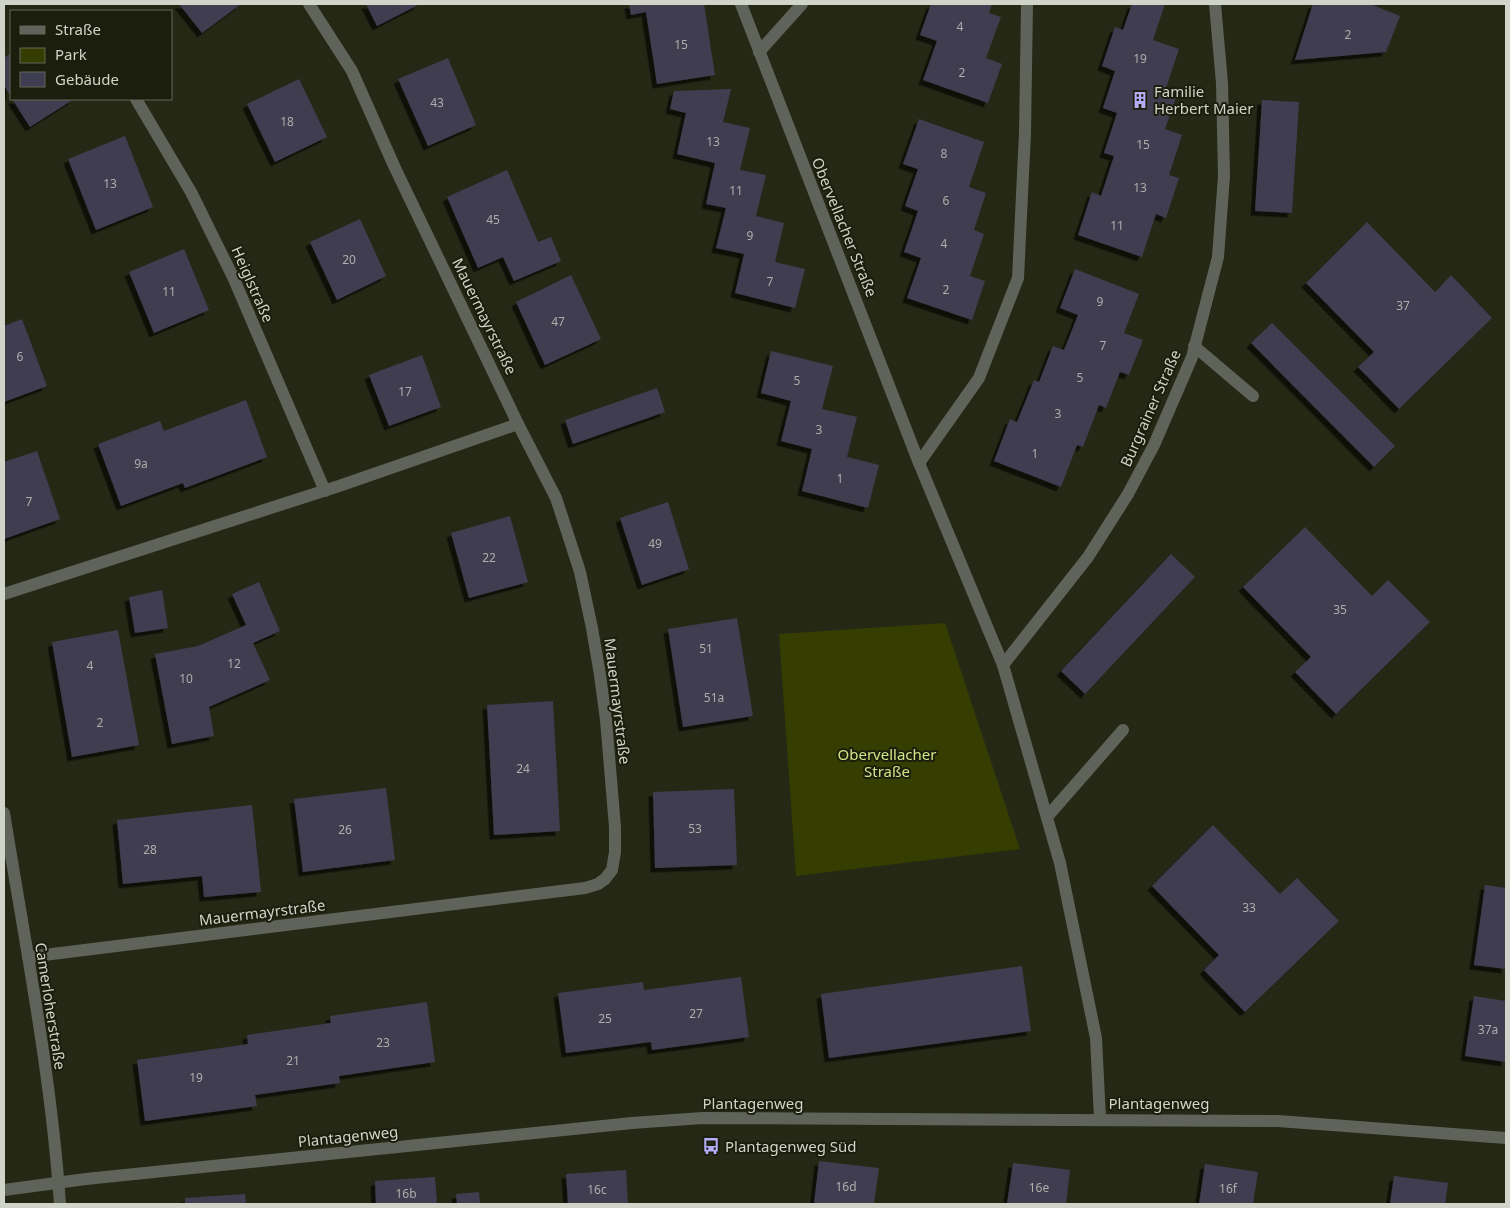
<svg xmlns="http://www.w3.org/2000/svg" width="1510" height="1208" viewBox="0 0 1510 1208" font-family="'Noto Sans',sans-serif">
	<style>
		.green { fill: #353e00 }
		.building { fill: #3f3d51; filter: url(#shadow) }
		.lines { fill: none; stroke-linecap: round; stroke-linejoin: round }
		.lane { stroke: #606359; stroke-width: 12 }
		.street { stroke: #606359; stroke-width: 12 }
		.labels { text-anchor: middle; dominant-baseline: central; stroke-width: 4; stroke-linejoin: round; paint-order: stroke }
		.number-label { font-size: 12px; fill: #acaeaa }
		.poi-label { font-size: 15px; fill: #d1d4c8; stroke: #1b1e0c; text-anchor: start }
		.street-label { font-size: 15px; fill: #d1d4c8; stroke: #1b1e0c }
		.park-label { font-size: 15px; fill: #d1e488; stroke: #1b1e0c }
	</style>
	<defs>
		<filter id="shadow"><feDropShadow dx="-4.5" dy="4.5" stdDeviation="0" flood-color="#0009"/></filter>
	</defs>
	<rect width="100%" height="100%" fill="#242815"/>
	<path class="green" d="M945,623L1020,849L796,876L779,634Z"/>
	<g class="building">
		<path d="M179,4H241L202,33Z"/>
		<path d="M366,4H420L377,26Z"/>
		<path d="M629,4H693L694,5L704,4L715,75L657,84L646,12L631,15Z"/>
		<path d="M931,4H992L989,13L1001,17L986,58L1002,64L988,103L923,80L937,41L920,35Z"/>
		<path d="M1132,4H1165L1153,40L1179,49L1166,88L1178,92L1165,129L1182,135L1169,175L1179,178L1166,218L1156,214L1142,257L1078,235L1092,192L1101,196L1114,156L1104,153L1117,113L1103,108L1115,71L1102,66L1115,27L1123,30Z"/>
		<path d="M1313,4H1370L1400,16L1386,52L1295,60Z"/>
		<path d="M11,53V97L4,85V58Z"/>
		<path d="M448,58L476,125L428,146L398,79Z"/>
		<path d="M299,79L327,137L275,162L247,104Z"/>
		<path d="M731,89L723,122L750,128L740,170L766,175L756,216L784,223L775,262L805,269L795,308L735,293L744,254L716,248L726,208L706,204L715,163L677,154L686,113L670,109L674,91Z"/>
		<path d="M12,99H74L30,127Z"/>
		<path d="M1262,100L1299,102L1292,213L1255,211Z"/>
		<path d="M919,119L984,142L969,187L986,193L974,230L984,234L970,276L985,281L972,320L907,298L921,258L904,252L918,211L905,206L918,169L903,164Z"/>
		<path d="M125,136L153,207L96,230L68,159Z"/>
		<path d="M507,170L538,242L551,237L561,261L514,281L503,257L478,268L447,197Z"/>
		<path d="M360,219L386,276L337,300L310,242Z"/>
		<path d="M1367,222L1435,292L1451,275L1492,318L1399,409L1358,367L1374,352L1306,283Z"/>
		<path d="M184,249L209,310L154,333L129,272Z"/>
		<path d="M1075,269L1139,294L1124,333L1143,340L1129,375L1120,372L1106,408L1099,405L1083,447L1077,445L1061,487L994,461L1010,419L1017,422L1034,380L1039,382L1053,346L1064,350L1078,315L1060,308Z"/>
		<path d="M571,275L601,339L545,365L516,302Z"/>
		<path d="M22,319L47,386L4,402V326Z"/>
		<path d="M1272,323L1395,446L1374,467L1251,343Z"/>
		<path d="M771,351L833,366L822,409L857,417L847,457L879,465L868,508L802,491L812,449L781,441L791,401L761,393Z"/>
		<path d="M422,355L441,407L389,426L369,375Z"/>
		<path d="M657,388L665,412L573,444L565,420Z"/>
		<path d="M246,400L267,457L185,488L183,483L121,506L98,444L160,421L164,431Z"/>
		<path d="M37,451L60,519L4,539V462Z"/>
		<path d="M668,502L689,569L642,585L620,518Z"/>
		<path d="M510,516L528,582L469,598L451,533Z"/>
		<path d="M1305,527L1372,596L1388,580L1430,622L1336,714L1295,672L1311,657L1243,587Z"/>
		<path d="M1171,554L1195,577L1085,694L1061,671Z"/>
		<path d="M259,582L280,631L253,643L270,680L209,707L214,736L172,744L155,654L198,646L246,625L232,594Z"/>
		<path d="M162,590L168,628L135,633L129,597Z"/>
		<path d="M737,618L753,716L683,727L668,629Z"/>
		<path d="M118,630L139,745L72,757L52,642Z"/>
		<path d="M553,701L560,831L494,835L487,705Z"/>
		<path d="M386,788L395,860L303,872L294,799Z"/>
		<path d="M734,789L737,865L655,868L653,792Z"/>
		<path d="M252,805L261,892L204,897L202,876L123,884L117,820Z"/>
		<path d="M1213,825L1280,894L1297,878L1339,921L1245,1012L1204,970L1219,955L1152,886Z"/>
		<path d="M1485,885L1506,888V969L1474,965Z"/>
		<path d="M1022,966L1031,1031L829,1058L821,994Z"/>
		<path d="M741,977L749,1037L652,1050L651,1042L566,1053L558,993L643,982L644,990Z"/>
		<path d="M1474,996L1506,1001V1062L1465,1056Z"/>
		<path d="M427,1002L435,1062L339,1076L340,1083L255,1095L257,1106L145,1121L137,1060L248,1044L247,1035L331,1023L330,1016Z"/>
		<path d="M819,1161L879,1168L874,1204H814Z"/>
		<path d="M1013,1163L1070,1170L1066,1204H1007Z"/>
		<path d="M1205,1164L1258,1172L1253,1204H1199Z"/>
		<path d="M626,1170L628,1204H568L566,1174Z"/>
		<path d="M1394,1176L1448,1183L1445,1204H1390Z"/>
		<path d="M435,1177L437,1204H376L375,1181Z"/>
		<path d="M479,1192L480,1204H457L456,1194Z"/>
		<path d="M245,1194L246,1204H185V1198Z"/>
	</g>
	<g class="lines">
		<g class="lane">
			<path d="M1194,346L1253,396"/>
			<path d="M919,463L979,378L1018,278L1025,133L1027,4"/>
			<path d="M1047,817L1123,730"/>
		</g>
		<g class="street">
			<path d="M741,4L919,463L1003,665L1060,863L1096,1038L1100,1119"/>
			<path d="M759,52L802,4"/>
			<path d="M136,99L191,192L233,277L325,491"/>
			<path d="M4,594L339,486L518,424"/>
			<path d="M1003,665L1088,557L1128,494L1154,445L1192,357L1218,257L1224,176L1222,83L1215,4"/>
			<path d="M4,813C25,943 51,1073 60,1204"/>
			<path d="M28,957L585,888L598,884L605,879L612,870L615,852V827L606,720L600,675L592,628L580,572L572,547L556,498L518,424L395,168L352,71L309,4"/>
			<path d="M4,1190L86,1179L632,1123L703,1118L1278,1121L1506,1138"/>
		</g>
	</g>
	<defs>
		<g id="building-bare" transform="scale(1.35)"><path d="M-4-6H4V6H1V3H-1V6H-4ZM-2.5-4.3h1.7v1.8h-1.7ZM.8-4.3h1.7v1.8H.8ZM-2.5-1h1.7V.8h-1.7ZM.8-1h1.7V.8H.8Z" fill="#b4acf9" stroke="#1b1e0c" stroke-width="2.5" paint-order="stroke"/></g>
		<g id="bus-bare" transform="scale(1.35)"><path d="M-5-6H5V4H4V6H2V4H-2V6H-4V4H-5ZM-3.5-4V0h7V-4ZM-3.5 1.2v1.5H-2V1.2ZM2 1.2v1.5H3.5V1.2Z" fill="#b4acf9" stroke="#1b1e0c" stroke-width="2.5" paint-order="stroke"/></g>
	</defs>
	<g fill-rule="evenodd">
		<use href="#building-bare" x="1140" y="100"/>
		<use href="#bus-bare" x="711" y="1146"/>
	</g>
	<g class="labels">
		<g class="number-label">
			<text x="960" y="26">4</text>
			<text x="1348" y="34">2</text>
			<text x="681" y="44">15</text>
			<text x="1140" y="58">19</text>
			<text x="962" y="72">2</text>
			<text x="437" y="102">43</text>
			<text x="287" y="121">18</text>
			<text x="713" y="141">13</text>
			<text x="1143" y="144">15</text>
			<text x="944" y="153">8</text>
			<text x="110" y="183">13</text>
			<text x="1140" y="187">13</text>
			<text x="736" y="190">11</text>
			<text x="946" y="200">6</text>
			<text x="493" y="219">45</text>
			<text x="1117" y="225">11</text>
			<text x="750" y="235">9</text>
			<text x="944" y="243">4</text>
			<text x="349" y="259">20</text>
			<text x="770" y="281">7</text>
			<text x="946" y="289">2</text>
			<text x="169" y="291">11</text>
			<text x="1100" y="301">9</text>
			<text x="1403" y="305">37</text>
			<text x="558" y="321">47</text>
			<text x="1103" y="345">7</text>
			<text x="20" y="356">6</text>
			<text x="1080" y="377">5</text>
			<text x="797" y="380">5</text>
			<text x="405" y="391">17</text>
			<text x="1058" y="413">3</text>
			<text x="819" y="429">3</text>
			<text x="1035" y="453">1</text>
			<text x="141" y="463">9a</text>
			<text x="840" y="478">1</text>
			<text x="29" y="501">7</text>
			<text x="655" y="543">49</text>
			<text x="489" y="557">22</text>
			<text x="1340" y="609">35</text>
			<text x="706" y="648">51</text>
			<text x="234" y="663">12</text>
			<text x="90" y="665">4</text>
			<text x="186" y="678">10</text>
			<text x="714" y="697">51a</text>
			<text x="100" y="722">2</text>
			<text x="523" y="768">24</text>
			<text x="695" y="828">53</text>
			<text x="345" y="829">26</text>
			<text x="150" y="849">28</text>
			<text x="1249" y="907">33</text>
			<text x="696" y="1013">27</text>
			<text x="605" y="1018">25</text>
			<text x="1488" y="1029">37a</text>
			<text x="383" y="1042">23</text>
			<text x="293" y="1060">21</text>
			<text x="196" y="1077">19</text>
			<text x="846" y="1186">16d</text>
			<text x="1039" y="1187">16e</text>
			<text x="1228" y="1188">16f</text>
			<text x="597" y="1189">16c</text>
			<text x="406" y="1193">16b</text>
		</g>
		<g class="poi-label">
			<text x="1154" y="91">Familie<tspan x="1154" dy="17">Herbert Maier</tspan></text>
			<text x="725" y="1146">Plantagenweg Süd</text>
		</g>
		<g class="street-label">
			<text transform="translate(845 227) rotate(68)">Obervellacher Straße</text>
			<text transform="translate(253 284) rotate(66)">Heiglstraße</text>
			<text transform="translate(485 316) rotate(64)">Mauermayrstraße</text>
			<text transform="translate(1150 408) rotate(-66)">Burgrainer Straße</text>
			<text transform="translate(618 701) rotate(83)">Mauermayrstraße</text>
			<text transform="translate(262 912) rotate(-7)">Mauermayrstraße</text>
			<text transform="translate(51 1006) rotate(81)">Camerloherstraße</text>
			<text x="753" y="1103">Plantagenweg</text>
			<text x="1159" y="1103">Plantagenweg</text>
			<text transform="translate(348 1136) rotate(-6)">Plantagenweg</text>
		</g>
		<g class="park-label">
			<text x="887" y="754">Obervellacher<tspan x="887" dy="17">Straße</tspan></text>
		</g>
	</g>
	<rect width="1510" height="1208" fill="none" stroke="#d1d4c8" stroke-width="10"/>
	<rect x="10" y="10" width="162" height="90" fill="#1b1e0c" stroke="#646757"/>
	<rect x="20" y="26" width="25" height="8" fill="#606359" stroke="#646757"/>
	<text x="55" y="35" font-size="15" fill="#d1d4c8">Straße</text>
	<rect x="20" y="48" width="25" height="15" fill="#353e00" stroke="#646757"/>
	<text x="55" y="60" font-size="15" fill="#d1d4c8">Park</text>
	<rect x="20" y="72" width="25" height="15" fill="#3f3d51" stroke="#646757"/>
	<text x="55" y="85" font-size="15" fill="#d1d4c8">Gebäude</text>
</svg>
